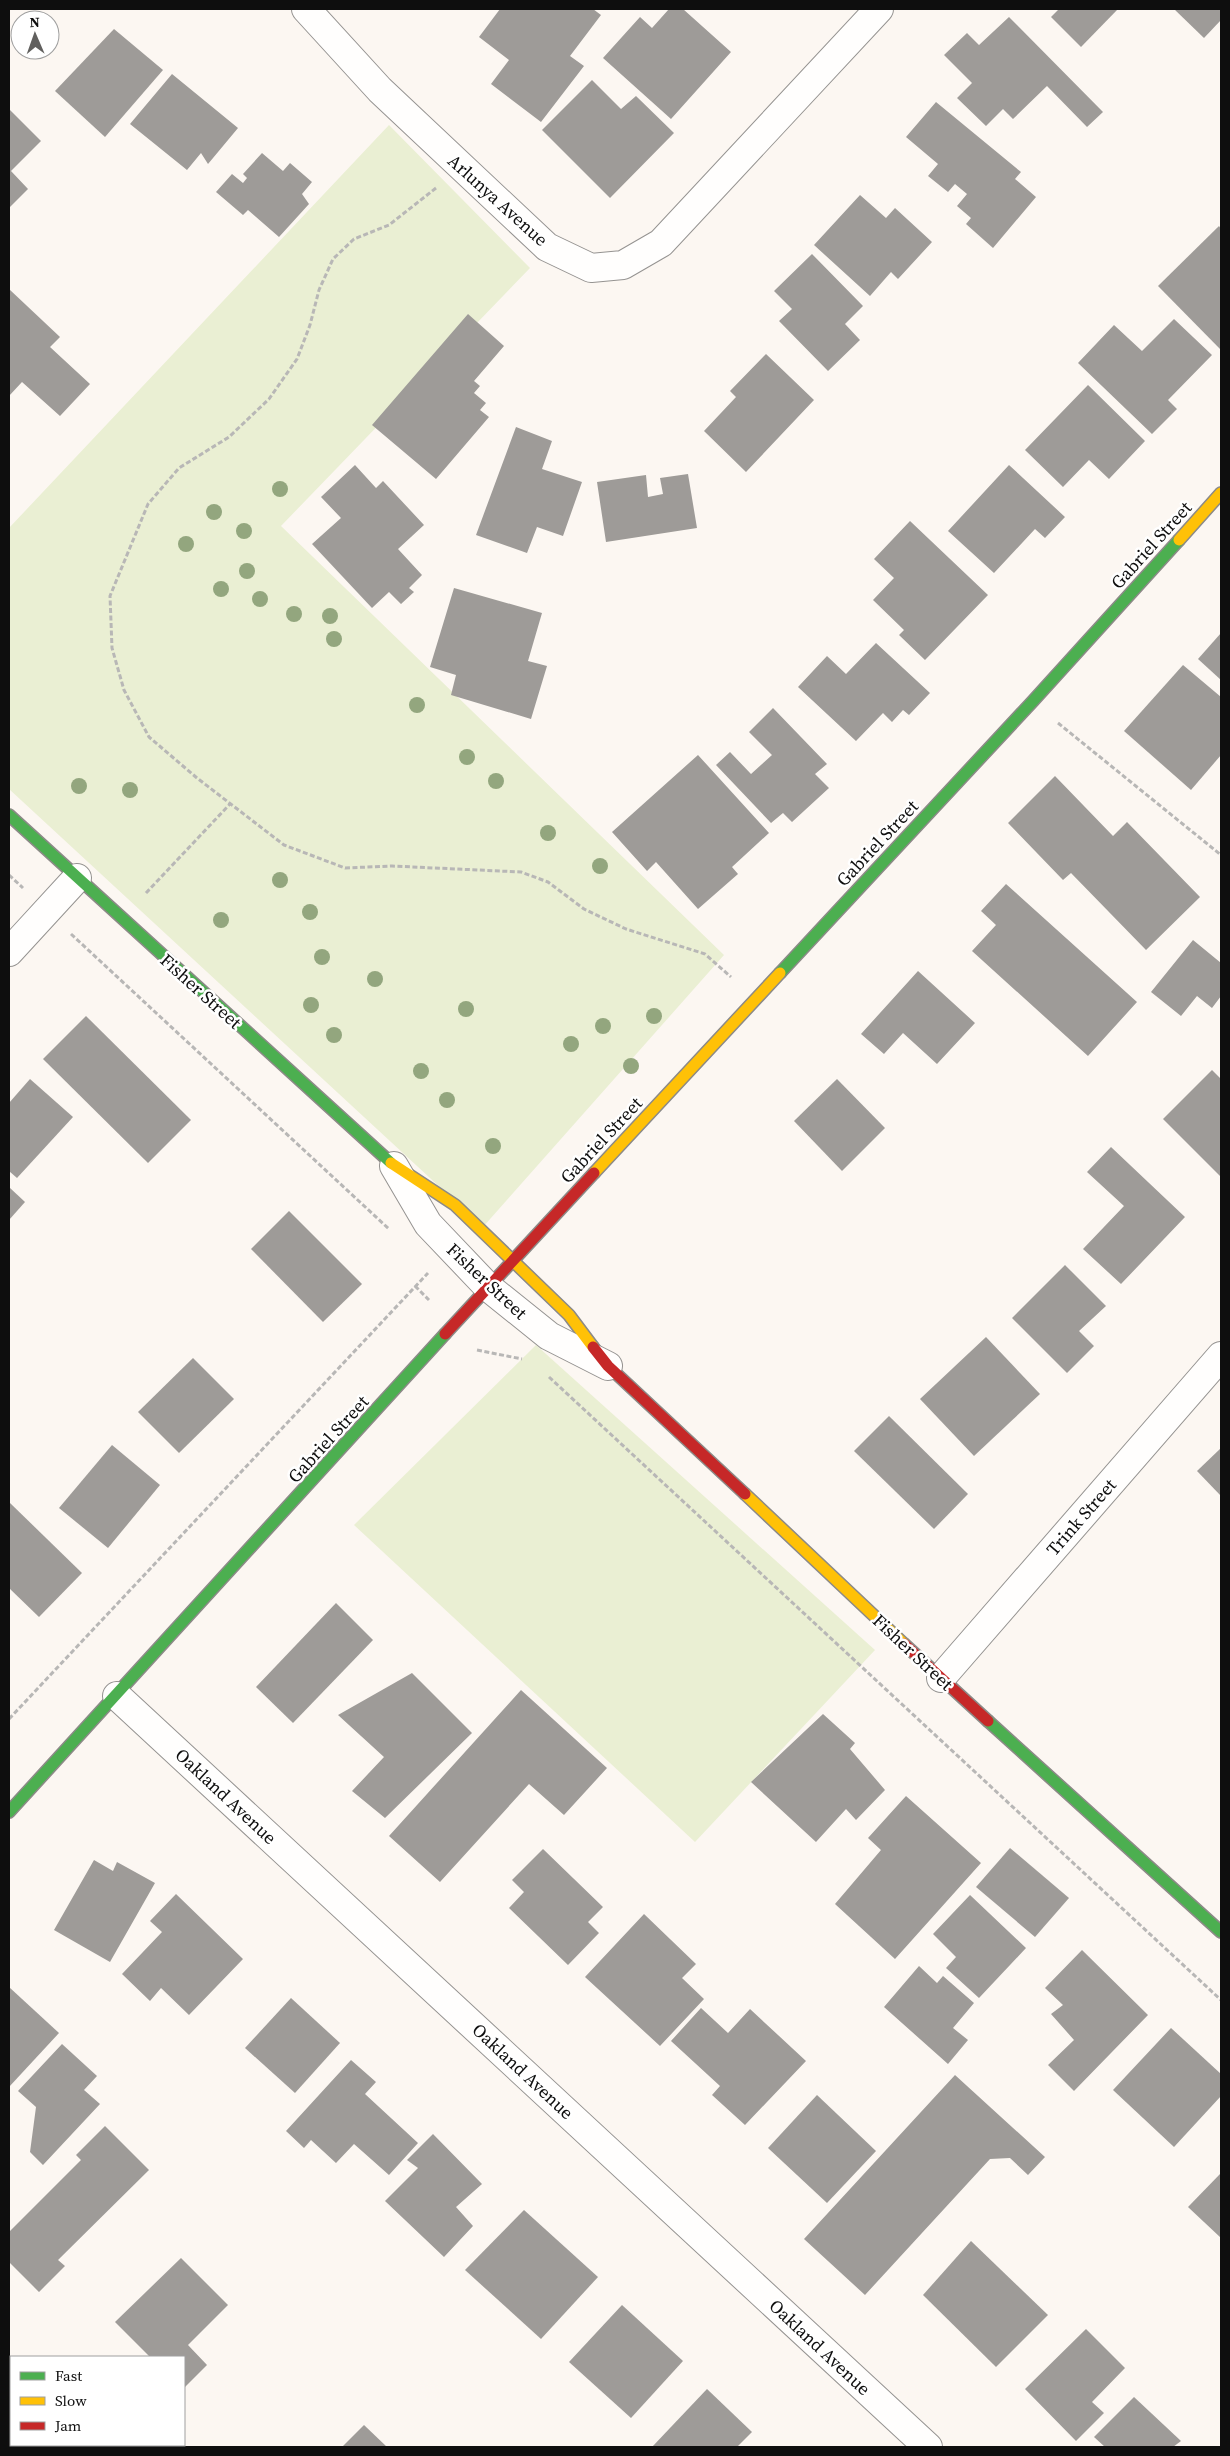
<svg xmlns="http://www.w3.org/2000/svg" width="1230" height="2456" viewBox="0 0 1230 2456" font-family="'Source Serif 4',serif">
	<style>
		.green { fill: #eaefd3 }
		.building { fill: #9e9b98 }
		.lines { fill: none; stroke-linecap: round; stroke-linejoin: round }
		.street-casing { stroke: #959391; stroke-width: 30 }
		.fast-casing { stroke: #8c8a87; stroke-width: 14 }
		.slow-casing { stroke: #8c8a87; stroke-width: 14 }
		.jam-casing { stroke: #8c8a87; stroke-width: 14 }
		.path { stroke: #b8b7b6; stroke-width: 3; stroke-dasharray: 5 2.5; stroke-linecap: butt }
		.street { stroke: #fffefd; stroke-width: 28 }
		.fast { stroke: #4caf50; stroke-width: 11 }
		.slow { stroke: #ffc107; stroke-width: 11 }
		.jam { stroke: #c62828; stroke-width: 11 }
		.tree { fill: #93a67e }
		.labels { text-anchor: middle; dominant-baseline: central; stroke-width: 5; stroke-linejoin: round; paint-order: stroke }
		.street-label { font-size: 18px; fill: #0e0e0e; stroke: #fff }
	</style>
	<rect width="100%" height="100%" fill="#fcf7f2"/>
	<g class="green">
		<path d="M389,125L530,268L281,526L724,955L483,1227L9,789V528Z"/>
		<path d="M536,1345L875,1650L695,1842L354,1525Z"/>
	</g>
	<g class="building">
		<path d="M500,9H593L601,15L570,56L584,66L541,122L491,84L509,60L479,37Z"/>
		<path d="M669,9H683L731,52L671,119L603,58L640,17L652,28Z"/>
		<path d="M1059,9H1118L1081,47L1051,17Z"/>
		<path d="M1174,9H1221V20L1204,38Z"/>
		<path d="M1009,17L1103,112L1087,127L1047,86L1013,119L1003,109L986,126L957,98L972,83L944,55L967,33L979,45Z"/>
		<path d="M114,29L163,70L105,137L55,91Z"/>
		<path d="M172,74L238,128L208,164L201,153L187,170L130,124Z"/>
		<path d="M592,80L621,109L636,96L674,133L610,198L542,130Z"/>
		<path d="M936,102L1021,172L1015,179L1036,197L993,248L966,224L971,218L957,206L967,194L955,184L948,192L928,176L938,164L906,137Z"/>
		<path d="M9,109L41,141L11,171L28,189L9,208Z"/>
		<path d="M262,153L283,171L290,163L312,182L302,194L309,204L279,237L248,210L243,215L216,192L232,174L243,183L247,178L243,174Z"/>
		<path d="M860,195L886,218L895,208L932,242L898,279L891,272L870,296L814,245Z"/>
		<path d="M1219,226L1221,229V350L1158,286Z"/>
		<path d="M812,254L863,306L845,324L860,340L828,371L779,321L792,309L774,291Z"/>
		<path d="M9,289L60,337L50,347L90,384L60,416L22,382L9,396Z"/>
		<path d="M468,314L504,346L474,381L480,386L474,393L486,403L480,410L489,417L436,479L372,425Z"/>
		<path d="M1174,319L1212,355L1168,400L1177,409L1152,434L1078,363L1114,325L1142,351Z"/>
		<path d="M766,354L814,400L746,472L704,431L736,397L730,391Z"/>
		<path d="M1088,385L1145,441L1109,479L1089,460L1063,487L1025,450Z"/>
		<path d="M516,427L552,441L542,469L582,482L563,536L537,527L527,553L476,535Z"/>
		<path d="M355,465L376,488L383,481L424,525L398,549L422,575L409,588L414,592L401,604L389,592L372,608L312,544L341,518L321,497Z"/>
		<path d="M1009,465L1065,517L1045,538L1035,529L994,573L948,531Z"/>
		<path d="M688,474L697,528L606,542L597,482L646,475L648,497L663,494L660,478Z"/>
		<path d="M910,521L988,595L925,660L899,635L904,630L873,600L894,578L874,559Z"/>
		<path d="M454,588L542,613L528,661L547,666L531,719L451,695L456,675L430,667Z"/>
		<path d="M1221,633V680L1198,659Z"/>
		<path d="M876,643L930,693L909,715L903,710L892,722L883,713L856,741L798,687L827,656L846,674Z"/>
		<path d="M1183,665L1221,697V755L1191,790L1124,731Z"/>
		<path d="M773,708L827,764L815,774L829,788L792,822L783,813L771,823L716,765L730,752L751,774L772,755L749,732Z"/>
		<path d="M698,755L769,833L732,867L738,874L698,909L656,862L647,871L612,832Z"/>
		<path d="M1055,776L1113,836L1127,822L1200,897L1146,950L1071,873L1063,880L1008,823Z"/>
		<path d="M1006,884L1137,1002L1088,1056L972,951L996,925L981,911Z"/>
		<path d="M1193,940L1221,963V996L1212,1008L1197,996L1181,1016L1151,992Z"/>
		<path d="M918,971L975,1023L937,1064L903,1033L884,1054L861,1034Z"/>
		<path d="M86,1016L191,1120L148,1163L43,1059Z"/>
		<path d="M1212,1070L1221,1079V1177L1163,1119Z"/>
		<path d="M30,1079L73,1117L17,1178L9,1171V1103Z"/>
		<path d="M837,1079L885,1128L842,1171L794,1121Z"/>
		<path d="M1111,1147L1185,1217L1121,1284L1083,1249L1124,1206L1087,1172Z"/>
		<path d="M9,1187L25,1202L9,1220Z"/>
		<path d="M289,1211L362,1284L323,1322L251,1249Z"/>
		<path d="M1065,1265L1106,1306L1079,1331L1094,1346L1067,1373L1012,1318Z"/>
		<path d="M986,1337L1040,1394L974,1456L920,1399Z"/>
		<path d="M193,1358L234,1399L179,1453L138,1412Z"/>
		<path d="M889,1416L968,1494L934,1529L854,1451Z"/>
		<path d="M112,1445L160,1485L108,1548L59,1508Z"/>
		<path d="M1221,1448V1496L1197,1471Z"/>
		<path d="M9,1502L82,1573L39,1617L9,1588Z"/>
		<path d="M336,1603L373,1640L293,1723L256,1687Z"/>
		<path d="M412,1673L472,1733L385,1818L352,1791L384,1757L338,1715Z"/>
		<path d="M521,1690L607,1768L564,1815L529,1784L440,1882L389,1836Z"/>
		<path d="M823,1714L855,1743L850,1749L885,1790L856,1820L846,1809L816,1842L751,1782Z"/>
		<path d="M906,1796L981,1863L895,1959L835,1904L881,1850L868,1838Z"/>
		<path d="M1010,1848L1069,1898L1035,1937L976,1887Z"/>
		<path d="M543,1849L603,1907L588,1922L599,1933L568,1965L509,1908L524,1892L512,1880Z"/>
		<path d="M94,1860L113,1871L117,1862L155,1883L110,1962L54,1930Z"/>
		<path d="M176,1894L243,1959L189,2015L161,1988L150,2001L122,1974L162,1932L150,1921Z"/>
		<path d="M970,1895L1026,1948L979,1998L946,1968L956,1957L933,1934Z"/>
		<path d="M644,1914L696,1964L682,1978L704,1999L660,2046L585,1977Z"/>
		<path d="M1082,1950L1148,2015L1074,2091L1048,2065L1074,2040L1051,2014L1063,2005L1045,1988Z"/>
		<path d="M919,1966L937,1983L943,1976L974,2003L953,2028L968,2040L948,2064L884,2007Z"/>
		<path d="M9,1987L59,2033L9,2087Z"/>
		<path d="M291,1998L340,2043L295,2093L245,2048Z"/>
		<path d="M701,2008L728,2033L750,2009L806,2061L745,2125L712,2095L720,2086L671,2041Z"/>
		<path d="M1171,2028L1221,2074V2096L1174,2147L1113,2090Z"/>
		<path d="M62,2044L97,2076L84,2090L100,2104L43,2165L30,2152L36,2107L18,2091Z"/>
		<path d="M351,2060L376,2082L365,2094L418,2143L389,2175L354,2144L336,2163L311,2140L304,2148L286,2131Z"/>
		<path d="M955,2075L1045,2157L1028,2175L1010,2158L990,2159L865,2295L804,2239Z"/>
		<path d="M817,2095L876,2151L827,2203L768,2148Z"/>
		<path d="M105,2126L149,2170L58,2260L65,2266L39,2292L9,2262V2232L81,2160L76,2155Z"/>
		<path d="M433,2134L482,2184L456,2207L473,2226L444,2257L385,2201L418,2168L407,2160Z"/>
		<path d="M1221,2173V2238L1188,2207Z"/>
		<path d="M524,2210L598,2277L541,2339L465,2270Z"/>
		<path d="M971,2241L1048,2315L996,2367L923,2295Z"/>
		<path d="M181,2258L228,2305L188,2345L207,2365L184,2388V2357H150L115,2322Z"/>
		<path d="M622,2305L683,2361L631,2418L569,2362Z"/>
		<path d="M1086,2329L1125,2368L1092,2402L1104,2413L1076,2441L1025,2389Z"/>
		<path d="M707,2389L752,2432L737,2447H652Z"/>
		<path d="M1134,2397L1181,2441L1173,2447H1105L1094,2437Z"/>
		<path d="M364,2425L387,2447H342Z"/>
	</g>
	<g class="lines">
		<g class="street-casing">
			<g id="street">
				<path d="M306,9L380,90L547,247L591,268L623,265L661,243L879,9"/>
				<path d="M9,952L77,878"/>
				<path d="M394,1166L428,1224L488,1287L549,1336L608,1366"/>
				<path d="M941,1678L1221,1356"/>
				<path d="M117,1696L928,2447"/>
			</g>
		</g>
		<g class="fast-casing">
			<g id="fast">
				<path d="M9,815L391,1163"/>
				<path d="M780,973L1033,701L1179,540"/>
				<path d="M988,1721L1221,1932"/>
				<path d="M9,1812L445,1334"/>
			</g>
		</g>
		<g class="slow-casing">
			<g id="slow">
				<path d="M1179,540L1221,493"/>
				<path d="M391,1163L455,1205L569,1315L593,1347"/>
				<path d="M594,1173L780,973"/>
				<path d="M745,1494L904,1644"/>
			</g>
		</g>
		<g class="jam-casing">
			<g id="jam">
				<path d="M445,1334L594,1173"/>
				<path d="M593,1347L608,1366L745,1494"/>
				<path d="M904,1644L988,1721"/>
			</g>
		</g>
		<g class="path">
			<path d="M436,188L389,225L354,239L333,259L319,290L310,325L297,359L269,399L229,437L179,468L148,504L110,596L112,648L124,690L149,737L197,778L284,845L345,868L392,866L521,872L548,882L584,909L626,929L705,954L731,977"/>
			<path d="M1058,723L1221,855"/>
			<path d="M9,875L23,888"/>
			<path d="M146,893L230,804"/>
			<path d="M71,934L389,1229"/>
			<path d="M415,1286L429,1300"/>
			<path d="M477,1350L522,1359"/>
			<path d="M549,1377L1221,2000"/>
			<path d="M9,1719L428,1273"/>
			<path d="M9,2391L11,2393"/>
			<path d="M71,2445L73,2447"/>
		</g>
		<use href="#street" class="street"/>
		<use href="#fast" class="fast"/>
		<use href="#slow" class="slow"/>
		<use href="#jam" class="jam"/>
	</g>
	<g class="tree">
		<circle cx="280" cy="489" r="8"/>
		<circle cx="214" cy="512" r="8"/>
		<circle cx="244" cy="531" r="8"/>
		<circle cx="186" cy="544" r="8"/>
		<circle cx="247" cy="571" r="8"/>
		<circle cx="221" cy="589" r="8"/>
		<circle cx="260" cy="599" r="8"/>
		<circle cx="294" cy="614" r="8"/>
		<circle cx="330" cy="616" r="8"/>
		<circle cx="334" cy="639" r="8"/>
		<circle cx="417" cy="705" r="8"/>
		<circle cx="467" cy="757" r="8"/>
		<circle cx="496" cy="781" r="8"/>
		<circle cx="79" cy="786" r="8"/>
		<circle cx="130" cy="790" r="8"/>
		<circle cx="548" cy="833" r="8"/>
		<circle cx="600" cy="866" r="8"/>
		<circle cx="280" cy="880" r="8"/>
		<circle cx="310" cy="912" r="8"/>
		<circle cx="221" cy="920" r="8"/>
		<circle cx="322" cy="957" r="8"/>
		<circle cx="375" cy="979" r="8"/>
		<circle cx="311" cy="1005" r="8"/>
		<circle cx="466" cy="1009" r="8"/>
		<circle cx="654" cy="1016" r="8"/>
		<circle cx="603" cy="1026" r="8"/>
		<circle cx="334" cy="1035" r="8"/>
		<circle cx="571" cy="1044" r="8"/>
		<circle cx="631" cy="1066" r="8"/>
		<circle cx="421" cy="1071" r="8"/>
		<circle cx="447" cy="1100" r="8"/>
		<circle cx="493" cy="1146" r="8"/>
	</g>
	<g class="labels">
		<g class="street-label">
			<text transform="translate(498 200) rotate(42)">Arlunya Avenue</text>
			<text transform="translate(1151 545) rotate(-48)">Gabriel Street</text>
			<text transform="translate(877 843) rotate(-47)">Gabriel Street</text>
			<text transform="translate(201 991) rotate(42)">Fisher Street</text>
			<text transform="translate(601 1140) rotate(-47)">Gabriel Street</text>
			<text transform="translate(487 1281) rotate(43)">Fisher Street</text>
			<text transform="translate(328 1439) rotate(-48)">Gabriel Street</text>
			<text transform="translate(1081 1517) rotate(-49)">Trink Street</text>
			<text transform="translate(913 1652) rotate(43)">Fisher Street</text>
			<text transform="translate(226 1796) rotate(43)">Oakland Avenue</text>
			<text transform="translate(523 2071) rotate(43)">Oakland Avenue</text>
			<text transform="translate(820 2347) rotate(43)">Oakland Avenue</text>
		</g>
	</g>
	<rect width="1230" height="2456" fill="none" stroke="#0e0e0e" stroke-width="20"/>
	<rect x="10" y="2356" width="175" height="90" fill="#ffffff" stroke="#9f9f9f"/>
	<rect x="20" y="2372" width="25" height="8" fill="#4caf50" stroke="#9f9f9f"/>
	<text x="55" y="2381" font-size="15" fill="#0e0e0e">Fast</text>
	<rect x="20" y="2397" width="25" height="8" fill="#ffc107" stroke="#9f9f9f"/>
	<text x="55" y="2406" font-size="15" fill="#0e0e0e">Slow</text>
	<rect x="20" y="2422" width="25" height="8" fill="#c62828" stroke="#9f9f9f"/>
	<text x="55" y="2431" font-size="15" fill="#0e0e0e">Jam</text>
	<g transform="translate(35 35) rotate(358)"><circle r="24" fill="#ffffff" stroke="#9f9f9f"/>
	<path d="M0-4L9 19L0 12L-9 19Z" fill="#61605e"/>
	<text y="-8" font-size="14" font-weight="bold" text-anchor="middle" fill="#0e0e0e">N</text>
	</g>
</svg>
